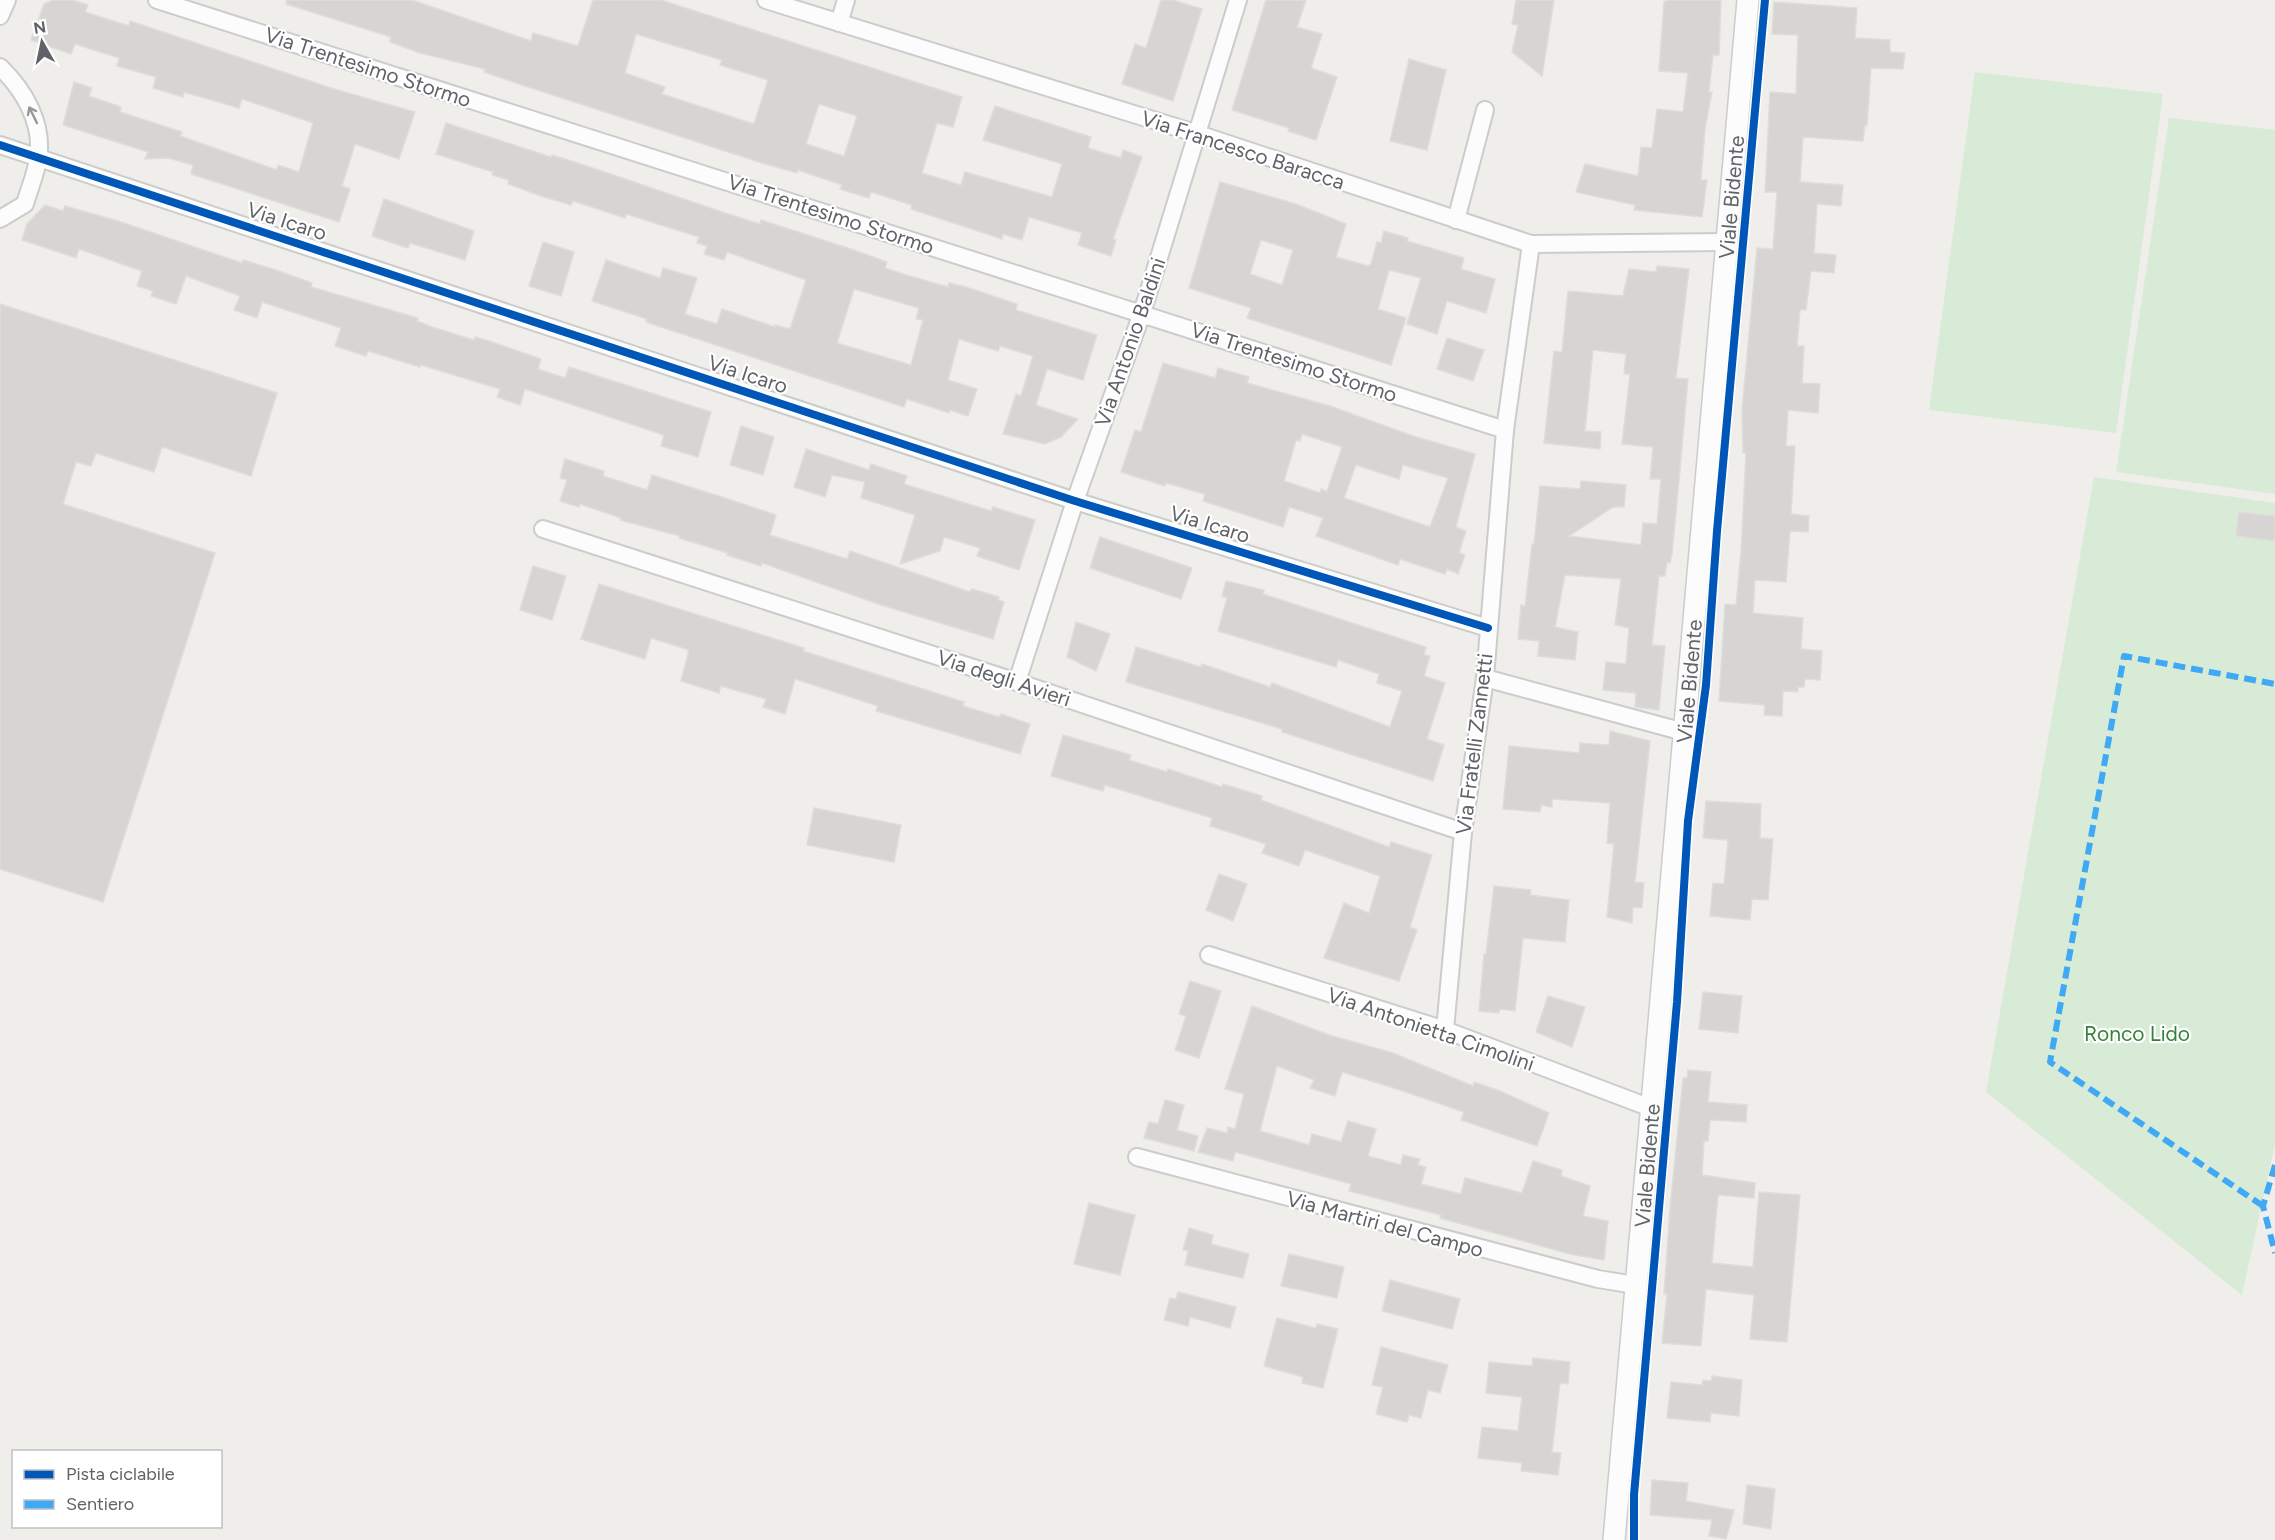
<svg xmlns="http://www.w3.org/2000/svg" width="2275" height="1540" viewBox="0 0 2275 1540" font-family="Figtree,sans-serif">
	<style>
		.green { fill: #d8ebd6 }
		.building { fill: #d6d5d3; stroke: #deddd9; stroke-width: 1.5; fill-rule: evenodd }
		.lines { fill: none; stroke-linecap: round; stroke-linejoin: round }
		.minor-casing { stroke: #cbcccc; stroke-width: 20 }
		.tertiary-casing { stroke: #cbcccc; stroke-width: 24 }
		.minor { stroke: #fdfcfc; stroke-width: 16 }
		.tertiary { stroke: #fdfcfc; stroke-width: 21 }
		.quiet { stroke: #3fa9f5; stroke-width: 6; stroke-dasharray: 12 6; stroke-linecap: butt }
		.cycleway-casing { stroke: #fff; stroke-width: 11 }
		.cycleway { stroke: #0057b8; stroke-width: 8 }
		.oneway { stroke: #96999c }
		.labels { text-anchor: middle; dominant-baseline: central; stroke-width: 4.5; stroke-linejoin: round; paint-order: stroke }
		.street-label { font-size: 21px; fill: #5f6368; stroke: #fff }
		.park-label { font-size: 21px; fill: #348238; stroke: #fff }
	</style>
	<rect width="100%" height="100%" fill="#efeeea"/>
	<g class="green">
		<path d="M1975,72L2163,94L2116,433L1929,410Z"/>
		<path d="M2169,118L2275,130V494L2116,472Z"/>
		<path d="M2094,477L2275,503V1144L2242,1295L1986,1092Z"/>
	</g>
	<g class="building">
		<path d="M53,0H72L88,5L85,12L129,26L130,21L334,89L415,112L399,159L355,144L342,186L350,189L339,222L191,174L193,165L168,158L145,159L148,152L63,125L74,82L92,88L89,96L121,107L120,112L182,132L180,136L277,170L278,165L299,172L313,123L242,99L239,108L184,92L183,97L153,88L156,77L117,66L119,58L75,44L71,54L31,40L44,4Z"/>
		<path d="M287,0H412L531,41L533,33L578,46L593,0H661L962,97L953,127L937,123L922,173L961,185L965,172L1052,197L1062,164L983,140L995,106L1091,137L1088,148L1121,158L1123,150L1142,157L1113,239L1116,240L1111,256L1078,245L1082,233L1029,217L1022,240L1003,234L1002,239L911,209L912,205L871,192L869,198L840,189L842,185L798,170L797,173L762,163L519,84L484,72L485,69L420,53L390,42L391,37L286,4ZM636,34L722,60L720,65L768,80L754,124L662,94L665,87L625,73ZM819,104L857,116L844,156L806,144Z"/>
		<path d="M1161,0H1173L1202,9L1173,101L1122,84L1135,44L1146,48Z"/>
		<path d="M1266,0H1306L1297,27L1322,34L1311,68L1337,77L1316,140L1288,131L1289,128L1232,110Z"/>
		<path d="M1516,0H1554L1542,76L1512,52L1518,25L1512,24Z"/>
		<path d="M1668,0H1721L1719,55H1713L1709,92H1712L1705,129L1701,180H1707L1702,217L1634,210L1635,205L1576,192L1585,164L1638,176L1641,147L1652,148L1657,109L1683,112L1688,73L1659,71L1664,2Z"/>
		<path d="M1774,2L1857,8L1855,38L1890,40V52L1905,53L1903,69L1871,68L1867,125H1865L1863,141L1803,137L1800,182L1843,185L1841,206L1817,204L1814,253L1836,255L1834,273L1811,271L1806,310H1800L1797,346H1804L1802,383L1820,384L1818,413L1788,410L1786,446H1795L1791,514L1809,516L1808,532L1790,531L1786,582L1755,580L1753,613L1803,618L1801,649L1822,651L1820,680L1805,679L1804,687H1798V692L1783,691L1782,716L1764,715L1765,705L1719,701L1725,604L1736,605L1741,552L1746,453H1743L1742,410L1757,248L1773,249L1777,192H1765L1770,92L1796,94L1798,35L1772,34Z"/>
		<path d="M1409,59L1446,70L1427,150L1390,141Z"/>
		<path d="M446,123L551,157L552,155L584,165L725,213L760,224L761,220L851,249L887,262L885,268L903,274L948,287L949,283L966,287L1017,304L1016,310L1097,335L1083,380L1047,369L1036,405L1078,419L1061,437L1045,444L1003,434L1016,394L1021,396L1033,356L1000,346L998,351L959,339L948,380L977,389L968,416L950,410L949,413L907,399L904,407L646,322L647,319L592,301L606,260L660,278L663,268L697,278L685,314L717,324L722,309L775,327V325L790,329L806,280L727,252L724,260L704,254L707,246L697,243L699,237L626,214L625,218L573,201L571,205L541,196L508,184L509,180L492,175L493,172L436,154ZM854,289L919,308L916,319L923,320L911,365L837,343Z"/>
		<path d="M1220,182L1296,204L1346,224L1336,257L1368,266L1371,264L1377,242L1381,243L1384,231L1408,238L1407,241L1464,258L1461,269L1495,279L1486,313L1447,301L1437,334L1407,324L1421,278L1389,270L1378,309L1406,318L1391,365L1247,318L1251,308L1189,288ZM1261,240L1293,250L1282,285L1250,274Z"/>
		<path d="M384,199L474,231L465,260L410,243L408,248L372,236Z"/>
		<path d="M45,205L63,211L65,206L118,221L242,263L243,260L276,270L312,283L311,287L418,318L417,321L432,327L474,340L475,337L492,342L541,359L538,369L565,378L569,367L711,412L698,457L661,446L664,435L525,389L520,405L497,397L500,389L421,365L420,367L368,351L366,356L335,346L341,328L262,302L257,318L234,310L240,296L186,276L176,304L151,296L153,291L137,286L142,271L79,249L76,258L22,240L27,224Z"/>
		<path d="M543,242L574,252L561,296L529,286Z"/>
		<path d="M1657,266L1689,269L1676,378L1688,379L1679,481L1672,554L1670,563L1667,562L1665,576H1659L1652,645L1665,646L1659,710L1635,707L1636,693L1603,690L1606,662L1626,664L1629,628L1615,625L1621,579L1565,575L1555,627L1578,632L1575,660L1538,656L1539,641L1518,639L1521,605L1525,606L1532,544H1534L1540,486L1580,489L1581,481L1626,485L1624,507H1613L1569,536L1641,545L1643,523L1657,524L1661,479H1650L1653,447L1622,444L1630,374H1624L1626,354L1593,350L1585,431L1601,432L1600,449L1544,443L1554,351L1562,352L1568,291L1623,296L1629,269L1656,272Z"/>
		<path d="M0,304L277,393L251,476L162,447L154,472L96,453L91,466L76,462L63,504L215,553L103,902L0,869Z"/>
		<path d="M1447,338L1484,350L1473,381L1437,369Z"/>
		<path d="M1163,363L1215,378L1218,368L1249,377L1247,383L1330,406L1413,436L1475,454L1456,527L1466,531L1459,553L1465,555L1458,574L1447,569L1445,574L1400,559L1398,565L1316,536L1323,518L1289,507L1283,527L1203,501L1205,494L1166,483L1165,486L1121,472L1135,430L1141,432ZM1302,434L1342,447L1327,491L1321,489L1320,493L1284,481L1296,440L1300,441ZM1356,465L1399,479L1403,465L1448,478L1430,527L1344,498Z"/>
		<path d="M741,426L774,437L763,475L730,465Z"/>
		<path d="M806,449L869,470L871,464L907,476L904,484L991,511L993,507L1035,520L1019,570L977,556L980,548L944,537L940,551L900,564L915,515L861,498L865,482L832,475L825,497L794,487Z"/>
		<path d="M565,459L604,471L603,476L647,490L652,475L725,498L776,515L770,535L847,559L850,551L970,592L972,589L999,597L998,600L1004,602L993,639L881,605L762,563L761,566L727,555L728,553L679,538L680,536L620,520L621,518L580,504L579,507L560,501L567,480L560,478Z"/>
		<path d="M2239,512L2275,516V541L2236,536Z"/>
		<path d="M1100,537L1192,568L1181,599L1090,568Z"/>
		<path d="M533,566L566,576L552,620L520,610Z"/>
		<path d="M1226,581L1264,590L1263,594L1426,647L1424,655L1430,656L1424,676L1445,683L1427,739L1444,745L1433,781L1282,732V729L1126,682L1136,647L1201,667L1202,664L1270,687L1272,683L1390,727L1402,691L1377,683L1379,674L1338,660L1336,667L1218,631L1227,598L1222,596Z"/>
		<path d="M599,584L804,648L803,651L964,702L963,706L999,717L1001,714L1030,724L1020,754L876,711L878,706L795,679L785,714L763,707L766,699L721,686L719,693L681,681L689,650L651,638L645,659L581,639Z"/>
		<path d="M1076,622L1110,634L1096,671L1067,657Z"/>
		<path d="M1610,731L1650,741L1635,882L1644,883L1642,908L1633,907L1632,923L1607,917L1614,844L1607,843L1610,803L1552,799V807L1541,805L1540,812L1503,809L1509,746L1579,753L1580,743L1609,745Z"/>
		<path d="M1063,735L1131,755L1129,760L1167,772L1168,769L1222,787L1223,784L1262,796L1261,800L1389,847L1391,842L1432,855L1410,927L1417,930L1399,981L1324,958L1344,903L1369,913L1380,876L1305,850L1299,866L1262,853L1266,844L1210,826L1212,818L1105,785L1103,791L1051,776Z"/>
		<path d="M1706,801L1761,804L1760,838L1773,839L1768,900L1752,899L1750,920L1710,916L1713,883L1724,884L1728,840L1703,838Z"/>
		<path d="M814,808L901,825L894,862L807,845Z"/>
		<path d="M1219,874L1247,884L1233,921L1206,910Z"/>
		<path d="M1494,886L1531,890L1530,895L1569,900L1565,942L1523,938L1515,1011L1500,1009L1499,1013L1479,1011L1484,954H1486Z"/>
		<path d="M1190,981L1221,991L1199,1058L1175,1050L1186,1016L1179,1014Z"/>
		<path d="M1703,992L1742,996L1738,1033L1699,1029Z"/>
		<path d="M1548,996L1585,1007L1572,1047L1536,1032Z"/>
		<path d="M1252,1006L1329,1035L1393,1053L1473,1086L1474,1082L1500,1091L1549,1113L1537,1146L1461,1120L1464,1112L1397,1089L1342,1072L1335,1096L1310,1088L1314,1080L1277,1066L1260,1131L1309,1145L1312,1134L1341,1142L1348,1121L1376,1129L1368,1156L1401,1165L1403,1155L1420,1159L1418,1165L1426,1167L1421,1184L1461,1194L1465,1178L1522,1193L1533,1161L1562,1170L1561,1176L1590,1186L1583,1216L1608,1221L1604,1260L1570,1254L1440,1218L1441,1215L1349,1191L1351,1184L1235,1152L1233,1161L1198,1152L1207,1128L1227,1133L1228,1127L1235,1129L1244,1094L1225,1089Z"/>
		<path d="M1688,1070L1711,1072L1708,1102L1747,1105L1746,1122L1710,1120L1708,1141H1704L1702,1175L1755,1183L1754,1198L1718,1195L1712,1263L1753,1267L1759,1192L1800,1195L1787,1342L1750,1339L1754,1295L1706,1289L1701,1346L1662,1343L1667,1294H1664L1670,1209L1683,1078H1687Z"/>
		<path d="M1165,1100L1184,1105L1177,1130L1198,1136L1194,1151L1144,1138L1149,1122L1158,1124Z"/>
		<path d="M1089,1203L1135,1215L1120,1275L1074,1264Z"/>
		<path d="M1189,1228L1213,1235L1211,1244L1249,1254L1243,1278L1185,1265L1188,1251L1183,1250Z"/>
		<path d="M1289,1254L1344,1267L1337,1298L1281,1286Z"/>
		<path d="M1390,1280L1460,1299L1452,1329L1382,1311Z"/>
		<path d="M1178,1292L1236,1307L1230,1328L1190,1317L1188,1326L1164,1320L1170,1298L1176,1299Z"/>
		<path d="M1277,1318L1316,1328L1317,1324L1338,1329L1323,1388L1302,1383L1303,1377L1264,1366Z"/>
		<path d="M1381,1347L1448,1365L1440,1393L1428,1390L1421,1418L1409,1415L1407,1422L1376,1414L1383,1387L1372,1385Z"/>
		<path d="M1533,1358L1570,1362L1568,1384L1560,1383L1552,1452L1561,1453L1558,1475L1521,1471L1522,1463L1478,1458L1482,1427L1518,1431L1522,1397L1486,1393L1489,1362L1532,1366Z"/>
		<path d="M1712,1376L1742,1380L1739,1416L1711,1413L1710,1422L1667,1418L1671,1382L1702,1385L1703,1380L1711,1381Z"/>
		<path d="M1652,1480L1688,1483L1686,1501L1734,1510L1726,1539L1709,1536L1712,1520L1650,1515Z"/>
		<path d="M1747,1485L1775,1489L1771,1529L1743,1524Z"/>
	</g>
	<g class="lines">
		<g class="minor-casing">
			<g id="minor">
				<path d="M157,0L1505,430"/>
				<path d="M766,0L1198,134L1531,244L1727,242"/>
				<path d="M0,16L7,0"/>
				<path d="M839,23L846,0"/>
				<path d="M0,67C24,90 44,124 38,159C36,174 29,189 25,204L0,219"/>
				<path d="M0,145L1075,501L1488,628"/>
				<path d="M1456,220L1485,110"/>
				<path d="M543,529L1017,682L1463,832"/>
				<path d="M1485,678L1684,732"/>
				<path d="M1017,682L1075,501L1142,313L1238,0"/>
				<path d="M1209,955L1445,1030L1651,1108"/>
				<path d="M1445,1030L1463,832L1485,678L1505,430L1531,244"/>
				<path d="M1137,1157L1598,1279L1635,1285"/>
			</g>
		</g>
		<g class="tertiary-casing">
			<g id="tertiary">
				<path id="s1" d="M1614,1540L1748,0"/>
			</g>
		</g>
		<use href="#minor" class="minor"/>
		<use href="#tertiary" class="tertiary"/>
		<g class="quiet">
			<path d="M2275,1165L2263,1206L2275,1253"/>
			<path d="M2263,1206L2050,1062L2124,656L2275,684"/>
		</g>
		<g class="cycleway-casing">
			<g id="cycleway">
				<path d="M0,145L1075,501L1488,628"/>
				<path d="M1634,1540V1495L1677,1002L1688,821L1706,685L1717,531L1765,0"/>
			</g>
		</g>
		<use href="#cycleway" class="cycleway"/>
	</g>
	<defs><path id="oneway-shaft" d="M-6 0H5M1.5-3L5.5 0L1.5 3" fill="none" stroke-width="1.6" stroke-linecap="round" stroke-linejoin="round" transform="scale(1.5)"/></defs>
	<use class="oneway" href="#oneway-shaft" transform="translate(33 115) rotate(-116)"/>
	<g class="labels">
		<g class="street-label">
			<text transform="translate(368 67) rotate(18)">Via Trentesimo Stormo</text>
			<text transform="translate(1243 150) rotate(18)">Via Francesco Baracca</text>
			<text stroke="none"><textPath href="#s1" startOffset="1348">Viale Bidente</textPath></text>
			<text transform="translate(831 214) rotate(18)">Via Trentesimo Stormo</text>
			<text transform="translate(287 221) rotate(18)">Via Icaro</text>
			<text transform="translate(1130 342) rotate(-71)">Via Antonio Baldini</text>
			<text transform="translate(1294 362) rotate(18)">Via Trentesimo Stormo</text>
			<text transform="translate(748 374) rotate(18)">Via Icaro</text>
			<text transform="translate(1210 524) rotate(17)">Via Icaro</text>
			<text transform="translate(1004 678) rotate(18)">Via degli Avieri</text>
			<text stroke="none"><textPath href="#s1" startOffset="862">Viale Bidente</textPath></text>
			<text transform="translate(1474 744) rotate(-83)">Via Fratelli Zannetti</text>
			<text transform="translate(1431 1029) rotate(19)">Via Antonietta Cimolini</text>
			<text stroke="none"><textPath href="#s1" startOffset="376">Viale Bidente</textPath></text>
			<text transform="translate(1385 1224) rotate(15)">Via Martiri del Campo</text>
		</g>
		<g class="park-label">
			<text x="2137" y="1033">Ronco Lido</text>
		</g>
	</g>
	<rect x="12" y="1450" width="210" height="78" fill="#ffffff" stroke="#bfc1c3" stroke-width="1.5"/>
	<rect x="24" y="1470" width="30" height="9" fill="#0057b8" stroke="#bfc1c3" stroke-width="1.5"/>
	<text x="66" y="1480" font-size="18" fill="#5f6368">Pista ciclabile</text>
	<rect x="24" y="1500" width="30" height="9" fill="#3fa9f5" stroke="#bfc1c3" stroke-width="1.5"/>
	<text x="66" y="1510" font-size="18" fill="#5f6368">Sentiero</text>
	<g transform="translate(42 42) rotate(351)" stroke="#ffffff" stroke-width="4.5" paint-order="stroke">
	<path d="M0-4.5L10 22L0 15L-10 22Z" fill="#5f6368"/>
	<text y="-9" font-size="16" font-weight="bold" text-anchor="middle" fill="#5f6368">N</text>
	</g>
</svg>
